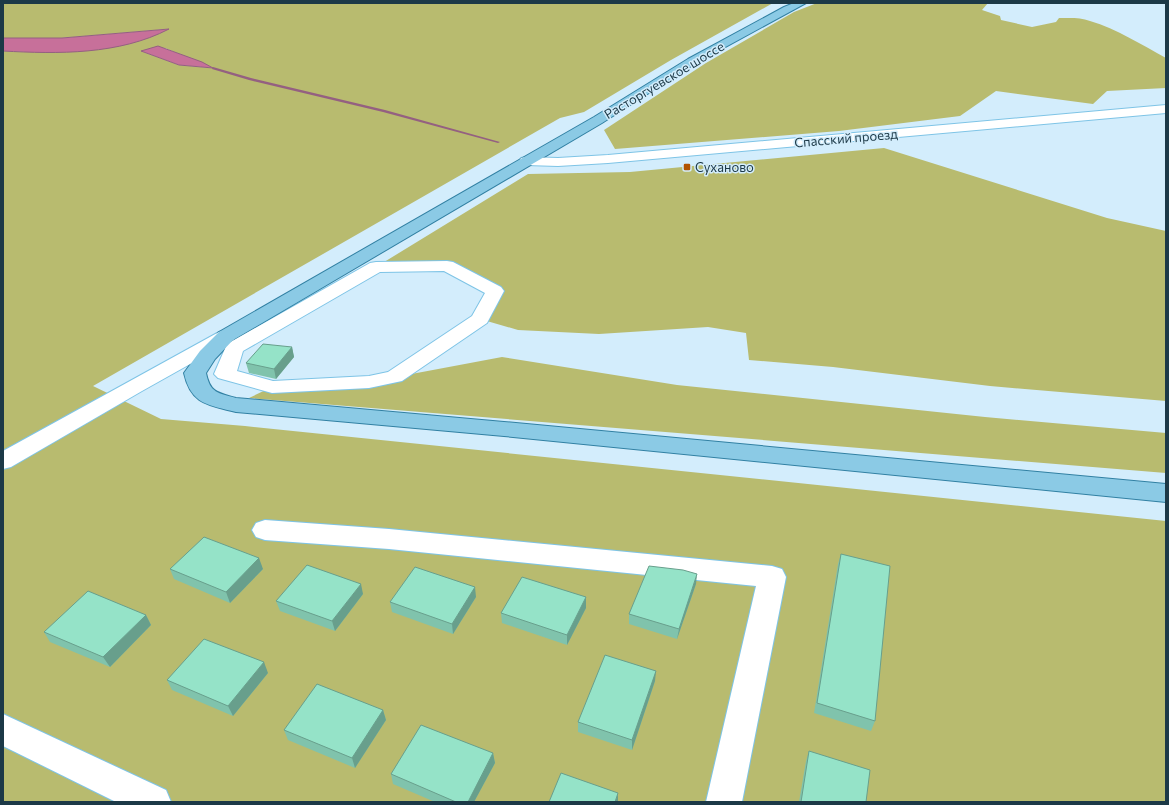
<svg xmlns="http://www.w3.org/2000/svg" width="1169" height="805" viewBox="0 0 1169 805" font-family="Commissioner,sans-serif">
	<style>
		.green { fill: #b8bb6f; fill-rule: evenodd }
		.water { fill: #c7709a; stroke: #946081 }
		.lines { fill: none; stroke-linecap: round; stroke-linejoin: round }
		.stream { fill: #946081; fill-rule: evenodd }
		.minor-casing { stroke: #7ec4e6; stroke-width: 2 }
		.major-casing { stroke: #3180a3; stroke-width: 2 }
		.minor { fill: #fff; fill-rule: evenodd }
		.major { fill: #8bcae5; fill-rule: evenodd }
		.wall { fill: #80c3ac }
		.shaded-wall { fill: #689f8c }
		.building { fill: #95e3c8; stroke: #689f8c }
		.poi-dot { fill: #b15300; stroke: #d3edfc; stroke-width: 1.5 }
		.labels { text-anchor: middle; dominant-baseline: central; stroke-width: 3; stroke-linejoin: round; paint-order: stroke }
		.far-street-label { font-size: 13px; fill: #1c3947; stroke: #d3edfc }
		.far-poi-label { font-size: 13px; fill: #1c3947; stroke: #d3edfc; text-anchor: start }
	</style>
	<rect width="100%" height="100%" fill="#d3edfc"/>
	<g class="green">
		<path d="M3,3H773L671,60L584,112L560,118L93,386L161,419L245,426L1166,521V802H3V51C52,53 124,53 168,29L62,38H3ZM165,48L212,68L179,65L141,51Z"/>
		<path d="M817,3H988L982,10L1000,16L1001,20L1032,27L1056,22L1059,18C1069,18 1080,17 1090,21C1117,29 1142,45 1166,58V88L1107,91L1093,104L996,91L960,116L839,131L615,149L604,130L706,63L794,12Z"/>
		<path d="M884,148L1107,218L1166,231V401L990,386L833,367L749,360L746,333L708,327L599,334L518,330L480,319L494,291L447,266L376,267L528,174L630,172Z"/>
		<path d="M502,357L677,385L985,417L1166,433V473L249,398L272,387L369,382Z"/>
	</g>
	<g class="water">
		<path d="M169,29C119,55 58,54 3,51V38H62Z"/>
		<path d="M158,46L202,62L213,68L179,65L141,51Z"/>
	</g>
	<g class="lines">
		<path class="stream" d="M213,67L251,78L385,110L500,142L498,143L383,112L249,80L212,69Z"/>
		<g class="minor-casing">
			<g id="minor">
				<path d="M1166,105V113L608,163L558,166L526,165L521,164L519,161L521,158L526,157L558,158L608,155Z"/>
				<path d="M447,261L453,262L501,287L504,291L487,323L402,381L369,388L272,393L218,378L214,374L227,344L370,263L376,262ZM444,271L485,293L472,316L388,372L369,376L273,381L237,371L243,351L380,272Z"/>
				<path d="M226,330L233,332L236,336L233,340L142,391L11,467L3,469V451L219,332Z"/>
				<path d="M265,520L389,529L772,566L782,569L786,577L742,802H706L756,586L389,549L265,540L256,537L252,530L256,523Z"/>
				<path d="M3,714L166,790L171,802H116L3,746Z"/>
			</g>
		</g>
		<g class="major-casing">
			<path id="major" d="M794,3H806L696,63L602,123L233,340L215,359L206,373C210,393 218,393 236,398L504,422L1166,484V502L504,436L236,412C209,405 191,405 184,373L200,351L219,332L594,117L688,59L784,7Z"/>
		</g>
		<use href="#minor" class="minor"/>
		<use href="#major" class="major"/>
	</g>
	<g class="wall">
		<path d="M292,347L294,357L276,379L249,373L246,363Z"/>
		<path d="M841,554L875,721L871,731L814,713L838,564Z"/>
		<path d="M170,569H263L230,603L174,579Z"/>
		<path d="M696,584L677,639L629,624V614Z"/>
		<path d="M363,594L335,631L280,611L276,601Z"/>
		<path d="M476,597L453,634L392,612L390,602Z"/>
		<path d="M586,597V608L567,645L502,623L501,613Z"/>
		<path d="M146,615L151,625L110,667L50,642L44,632Z"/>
		<path d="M268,673L233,716L172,690L167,680Z"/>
		<path d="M655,681L632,750L578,732V722Z"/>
		<path d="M383,710L386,720L355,768L288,740L284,730Z"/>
		<path d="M809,751L866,802H799L806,761Z"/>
		<path d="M493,753L495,763L474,802H435L393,784L391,774Z"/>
	</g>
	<g class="shaded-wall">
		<path d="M292,347L294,357L276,379L274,369Z"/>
		<path d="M259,558L263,569L230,603L226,592Z"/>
		<path d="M697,574L696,584L677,639L679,629Z"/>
		<path d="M361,584L363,594L335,631L332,621Z"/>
		<path d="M475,587L476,597L453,634L452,624Z"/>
		<path d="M586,597V608L567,645V635Z"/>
		<path d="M146,615L151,625L110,667L103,657Z"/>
		<path d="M264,662L268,673L233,716L228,706Z"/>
		<path d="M656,671L655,681L632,750V740Z"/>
		<path d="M383,710L386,720L355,768L352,758Z"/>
		<path d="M493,753L495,763L474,802H468Z"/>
		<path d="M618,793V802H615Z"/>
	</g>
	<g class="building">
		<path d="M263,344L292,347L274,369L246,363Z"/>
		<path d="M204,537L259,558L226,592L170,569Z"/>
		<path d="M841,554L890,566L875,721L817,703Z"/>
		<path d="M307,565L361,584L332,621L276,601Z"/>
		<path d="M649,566L683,570L697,574L679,629L629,614Z"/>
		<path d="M415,567L475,587L452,624L390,602Z"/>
		<path d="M522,577L586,597L567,635L501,613Z"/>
		<path d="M88,591L146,615L103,657L44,632Z"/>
		<path d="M204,639L264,662L228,706L167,680Z"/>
		<path d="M605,655L656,671L632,740L578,722Z"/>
		<path d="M317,684L383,710L352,758L284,730Z"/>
		<path d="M421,725L493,753L468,802H456L391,774Z"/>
		<path d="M809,751L870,770L866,802H801Z"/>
		<path d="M561,773L618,793L615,802H549Z"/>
	</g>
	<rect class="poi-dot" x="683" y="163" width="8" height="8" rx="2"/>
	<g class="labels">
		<g class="far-street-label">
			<text transform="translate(664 80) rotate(-31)">Расторгуевское шоссе</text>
			<text transform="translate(846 138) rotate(-5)">Спасский проезд</text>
		</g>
		<g class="far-poi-label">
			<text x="695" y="167">Суханово</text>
		</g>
	</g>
	<rect width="1169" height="805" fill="none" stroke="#1c3947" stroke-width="8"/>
</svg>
